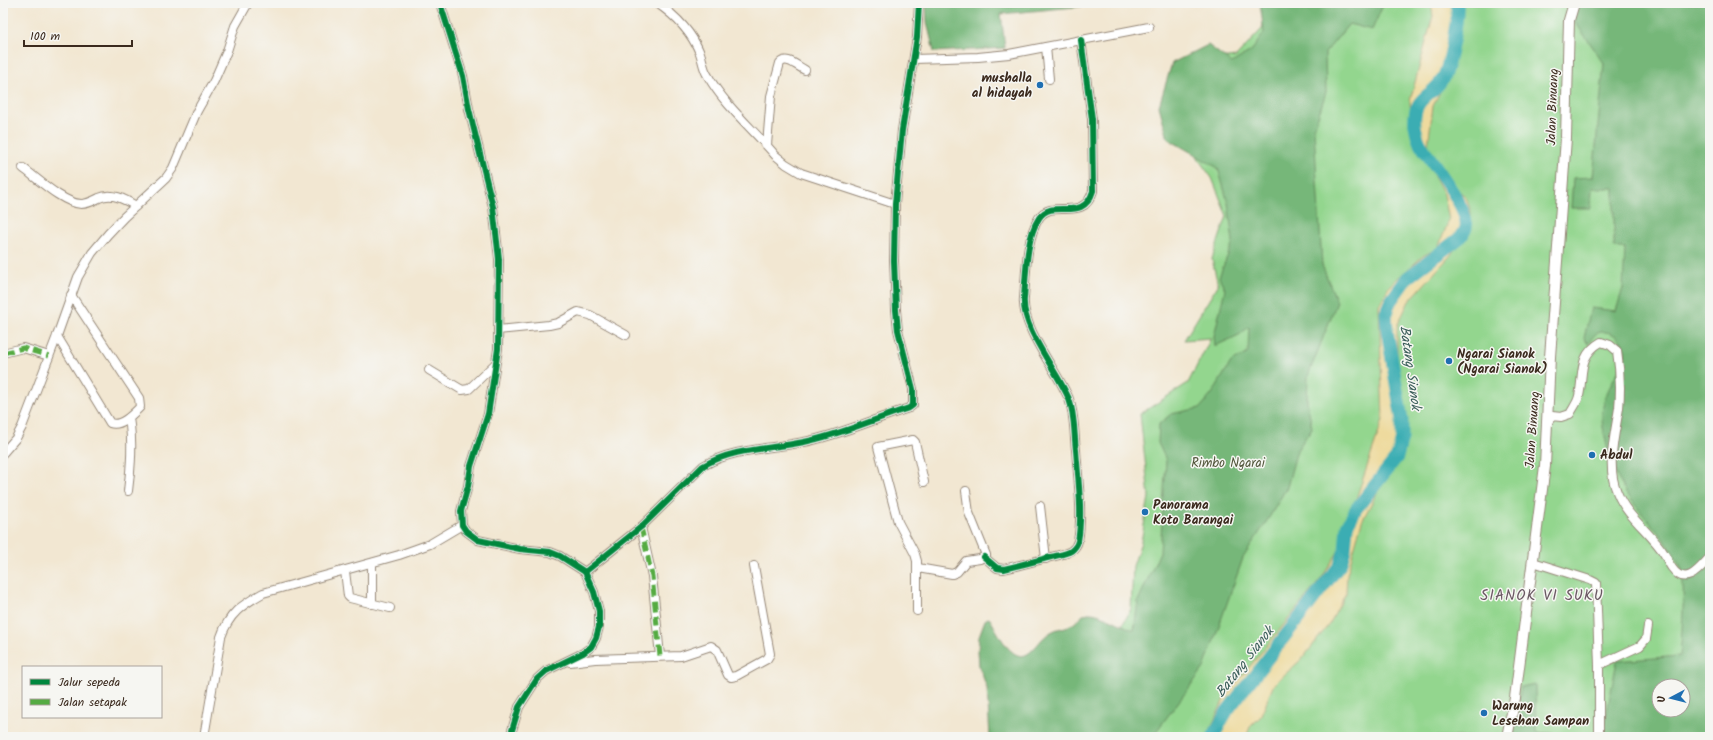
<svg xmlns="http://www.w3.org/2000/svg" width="1713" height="740" viewBox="0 0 1713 740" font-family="Kalam,sans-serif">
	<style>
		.green { fill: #93d68e; stroke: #678056 }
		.forest { fill: #76b779; stroke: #58704c; fill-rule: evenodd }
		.sand { fill: #eeda9e; stroke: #94825e }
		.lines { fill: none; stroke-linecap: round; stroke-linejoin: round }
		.river { stroke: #3badb3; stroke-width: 13 }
		.minor-casing { stroke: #968878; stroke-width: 10 }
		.major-casing { stroke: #968878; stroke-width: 12 }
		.minor { stroke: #fff; stroke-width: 8 }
		.major { stroke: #fff; stroke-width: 10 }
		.quiet { stroke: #55ab43; stroke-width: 5; stroke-dasharray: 10 5; stroke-linecap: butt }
		.cycleway-casing { stroke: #f6f6f2; stroke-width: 8 }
		.cycleway { stroke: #00873e; stroke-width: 6 }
		.poi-dot { fill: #1f6fb2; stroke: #f6f6f2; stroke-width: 1.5 }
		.labels { text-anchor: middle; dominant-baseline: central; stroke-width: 3; stroke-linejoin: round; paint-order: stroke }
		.poi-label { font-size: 13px; font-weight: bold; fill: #3b2a1e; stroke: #f6f6f2; text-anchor: start }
		.street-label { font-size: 13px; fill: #3b2a1e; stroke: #f6f6f2 }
		.park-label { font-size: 13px; fill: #51553a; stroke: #f6f6f2 }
		.water-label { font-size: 14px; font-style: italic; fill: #3b5e5a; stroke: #f6f6f2 }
		.quarter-label { font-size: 15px; letter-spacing: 1px; fill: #6b5964; stroke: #f6f6f2 }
	</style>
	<rect width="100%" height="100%" fill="#f6f6f2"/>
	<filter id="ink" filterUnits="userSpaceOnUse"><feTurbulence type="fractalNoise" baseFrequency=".025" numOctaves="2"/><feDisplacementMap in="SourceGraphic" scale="8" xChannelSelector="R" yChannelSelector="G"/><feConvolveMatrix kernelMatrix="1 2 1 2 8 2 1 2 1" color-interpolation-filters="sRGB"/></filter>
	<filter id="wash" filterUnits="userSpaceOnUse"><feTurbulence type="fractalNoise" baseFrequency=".012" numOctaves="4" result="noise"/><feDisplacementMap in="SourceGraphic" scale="16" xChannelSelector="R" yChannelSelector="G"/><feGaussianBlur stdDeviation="0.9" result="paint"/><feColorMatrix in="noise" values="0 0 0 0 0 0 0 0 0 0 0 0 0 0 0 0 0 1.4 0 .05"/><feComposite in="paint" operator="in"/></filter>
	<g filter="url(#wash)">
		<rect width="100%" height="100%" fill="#f2e7d2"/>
		<path class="green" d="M1274,3H1710L1683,686H1659V710L1672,737H1083L1117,635L1131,609L1133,566L1141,542L1149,497L1140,414L1188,383L1211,338L1184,340L1218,285L1212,259L1227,216L1212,178L1196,156L1190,63L1236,57L1262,29L1266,13Z"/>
		<g class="forest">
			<path d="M926,3H1117L1001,14L1005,48L934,52L927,22Z"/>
			<path d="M1260,3H1384L1372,30L1349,24L1325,53L1326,92L1314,129L1322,265L1337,302L1308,376L1307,401L1312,428L1297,450L1287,487L1270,516L1243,558L1204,668L1152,737H990L987,688L979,666L978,650L979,636L985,620L988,618L990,619C997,630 1012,666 1029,653C1037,647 1041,638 1051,632C1057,628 1065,628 1071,625C1078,622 1080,615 1088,613C1101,612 1122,626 1134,630L1138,601L1160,552L1166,460L1158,443L1159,424L1171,414L1200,408L1212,394L1231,362L1248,353L1249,327L1239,335L1215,346L1214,336L1225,289L1219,277L1233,242L1228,203L1218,168L1168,139L1159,106L1172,63L1208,45L1232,63L1252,50L1264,33Z"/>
			<path d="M1576,3H1710V737H1602L1617,661L1680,656C1682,632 1684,607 1683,583C1682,578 1683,572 1681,568C1668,536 1638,515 1621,484C1611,466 1607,448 1603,427C1599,409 1607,391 1616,375C1619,369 1623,363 1625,356C1627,345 1615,331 1603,332C1595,332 1592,338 1588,344L1584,338L1591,308L1616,311L1623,288L1625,248H1614V188H1592L1591,208H1571L1573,178L1593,177L1604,63L1573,19ZM1659,686H1683V710H1659Z"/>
			<path d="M1535,684L1536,732L1573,735V737H1512L1521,687Z"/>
		</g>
		<path class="sand" d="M1431,3H1459L1458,33L1450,71L1433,106L1428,145L1448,182L1466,197L1471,213L1470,226L1450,256L1409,301L1397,326V360L1403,416V440L1397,465L1378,491L1362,521L1347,574L1346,593L1330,623L1303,658L1274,684L1260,717L1250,727L1246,737H1207L1225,697L1321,579L1338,552L1383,420L1379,305L1390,285L1423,256L1438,248L1449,220L1444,194L1412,134L1410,101L1433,16Z"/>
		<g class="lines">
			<path class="river" d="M1213,737L1227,711L1340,565L1345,550L1347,526L1356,509L1397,457L1402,438V420L1387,330L1386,313L1390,302L1407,278L1462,236C1463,233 1466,230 1466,227C1470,209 1430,161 1420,143C1417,137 1416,131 1415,125C1412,96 1433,97 1443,78C1449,66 1459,16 1457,3"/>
		</g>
	</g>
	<g filter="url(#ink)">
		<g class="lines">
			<g class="minor-casing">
				<g id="minor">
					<path d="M440,3L463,76L469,109L493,207L499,259L498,349L488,414L471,466L468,486L461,511L462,525L466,531L478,540L520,549L550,552L560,556L585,572L594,592L599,611V627L596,638L591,647L583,653L546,671L537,679L519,707L510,737"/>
					<path d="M657,3C676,16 691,31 700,53C703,61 703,69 708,76C725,106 753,129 775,155L786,164L801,173L895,204"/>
					<path d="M1046,47L1049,79"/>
					<path d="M914,59L978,57L1009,54L1149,27"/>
					<path d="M767,145L771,96L780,63C787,56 797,66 805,70"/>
					<path d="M23,168C38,179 63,203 81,204C88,204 93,201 99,198C112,192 124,199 136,206"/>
					<path d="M498,330L549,325L558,323L578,312L590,315L626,335"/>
					<path d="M57,336L110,423C121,427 133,414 140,407L139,398L71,295"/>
					<path d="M3,353L23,348L49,356"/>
					<path d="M429,370L462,390L469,389L495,364"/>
					<path d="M1548,422L1552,416L1561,417L1570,414C1573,408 1578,402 1579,396C1584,375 1577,356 1601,342L1610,345L1617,351C1620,370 1621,388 1619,408C1615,434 1606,467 1617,492C1627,518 1651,532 1665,555C1667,559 1669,564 1672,568C1686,588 1700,568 1710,557"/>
					<path d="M3,453L16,438L22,427L57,336L78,277L92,253L108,234L124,217L166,178L173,168L197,111L214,81L227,51L235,26L248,3"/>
					<path d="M128,491C131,466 133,443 129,418"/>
					<path d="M1040,506L1046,559"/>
					<path d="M641,527L652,576L660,656"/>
					<path d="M984,557L997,568L1004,569C1020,565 1036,561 1051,557C1058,555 1066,554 1071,551C1075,548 1077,545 1078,541C1083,514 1078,478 1076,450C1074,434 1075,415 1069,399C1057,370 1021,328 1024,298C1026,274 1026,238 1039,218C1053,197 1083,224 1093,191L1092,119L1081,40"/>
					<path d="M1533,562L1590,580L1596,583L1599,665V737"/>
					<path d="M918,568L952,574L957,572L966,561L980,559L986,555L969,513L966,491"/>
					<path d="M345,571L348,596L350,598L390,608"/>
					<path d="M585,572L641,527L703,466C733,448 771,449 804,442C840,435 874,419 909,408L913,405V389L898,330L896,310L894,261L895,204L902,130L917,37L919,3"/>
					<path d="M372,604V564"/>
					<path d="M917,611V561L915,554L898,522L878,447L913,440L915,442L924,482"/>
					<path d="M570,662L595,659L681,656L711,646L717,650L728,675L731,677L736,676L767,659L770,654L754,566"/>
					<path d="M1599,665L1640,646L1646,639L1648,626"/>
					<path d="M204,737L221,637C229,613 242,605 263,593L399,555L430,544L462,525"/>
				</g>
			</g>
			<g class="major-casing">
				<path id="major" d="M1507,737L1515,698L1545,466L1550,357L1566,138L1569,20L1574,3"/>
			</g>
			<use href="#minor" class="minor"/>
			<use href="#major" class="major"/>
			<g class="quiet">
				<path d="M3,353L23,348L49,356"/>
				<path d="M641,527L652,576L660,656"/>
			</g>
			<g class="cycleway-casing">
				<g id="cycleway">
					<path d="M440,3L463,76L469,109L493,207L499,259L498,349L488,414L471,466L468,486L461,511L462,525L466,531L478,540L520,549L550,552L560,556L585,572L594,592L599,611V627L596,638L591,647L583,653L546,671L537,679L519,707L510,737"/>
					<path d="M984,557L997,568L1004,569C1020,565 1036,561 1051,557C1058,555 1066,554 1071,551C1075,548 1077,545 1078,541C1083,514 1078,478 1076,450C1074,434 1075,415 1069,399C1057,370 1021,328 1024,298C1026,274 1026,238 1039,218C1053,197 1083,224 1093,191L1092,119L1081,40"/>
					<path d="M585,572L641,527L703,466C733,448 771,449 804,442C840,435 874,419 909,408L913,405V389L898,330L896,310L894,261L895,204L902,130L917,37L919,3"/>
				</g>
			</g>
			<use href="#cycleway" class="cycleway"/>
		</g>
	</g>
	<g class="poi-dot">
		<circle cx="1040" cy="85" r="4"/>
		<circle cx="1449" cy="361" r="4"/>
		<circle cx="1592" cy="455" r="4"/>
		<circle cx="1145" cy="512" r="4"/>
		<circle cx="1484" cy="713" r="4"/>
	</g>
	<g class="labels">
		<g class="poi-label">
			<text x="1032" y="78" text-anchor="end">mushalla<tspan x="1032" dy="15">al hidayah</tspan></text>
			<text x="1457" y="354">Ngarai Sianok<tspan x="1457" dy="15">(Ngarai Sianok)</tspan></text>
			<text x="1600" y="455">Abdul</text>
			<text x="1153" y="505">Panorama<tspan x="1153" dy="15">Koto Barangai</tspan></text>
			<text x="1492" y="706">Warung<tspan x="1492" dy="15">Lesehan Sampan</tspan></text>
		</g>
		<g class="street-label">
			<text transform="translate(1553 107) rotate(-88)">Jalan Binuang</text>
			<text transform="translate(1533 430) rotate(-86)">Jalan Binuang</text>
		</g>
		<g class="park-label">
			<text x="1228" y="463">Rimbo Ngarai</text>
		</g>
		<g class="water-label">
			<text transform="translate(1410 368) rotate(82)">Batang Sianok</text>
			<text transform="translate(1245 662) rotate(-52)">Batang Sianok</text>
		</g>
		<g class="quarter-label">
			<text x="1542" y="596">SIANOK VI SUKU</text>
		</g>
	</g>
	<rect width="1713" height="740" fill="none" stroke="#f6f6f2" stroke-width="16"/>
	<rect x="22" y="666" width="140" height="52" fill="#f6f6f2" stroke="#aba49d"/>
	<rect x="30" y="679" width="20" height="6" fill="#00873e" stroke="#aba49d"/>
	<text x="58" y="686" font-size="12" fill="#3b2a1e">Jalur sepeda</text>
	<rect x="30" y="699" width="20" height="6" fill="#55ab43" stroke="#aba49d"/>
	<text x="58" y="706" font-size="12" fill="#3b2a1e">Jalan setapak</text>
	<g transform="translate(1671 698) rotate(263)"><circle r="19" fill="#f6f6f2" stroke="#aba49d"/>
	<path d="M0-3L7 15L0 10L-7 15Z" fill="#1f6fb2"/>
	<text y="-6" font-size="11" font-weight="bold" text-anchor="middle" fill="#3b2a1e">U</text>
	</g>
	<path d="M24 40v6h108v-6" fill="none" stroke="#3b2a1e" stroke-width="2"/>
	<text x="30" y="40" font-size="12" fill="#3b2a1e" stroke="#f6f6f2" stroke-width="3" paint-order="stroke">100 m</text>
</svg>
